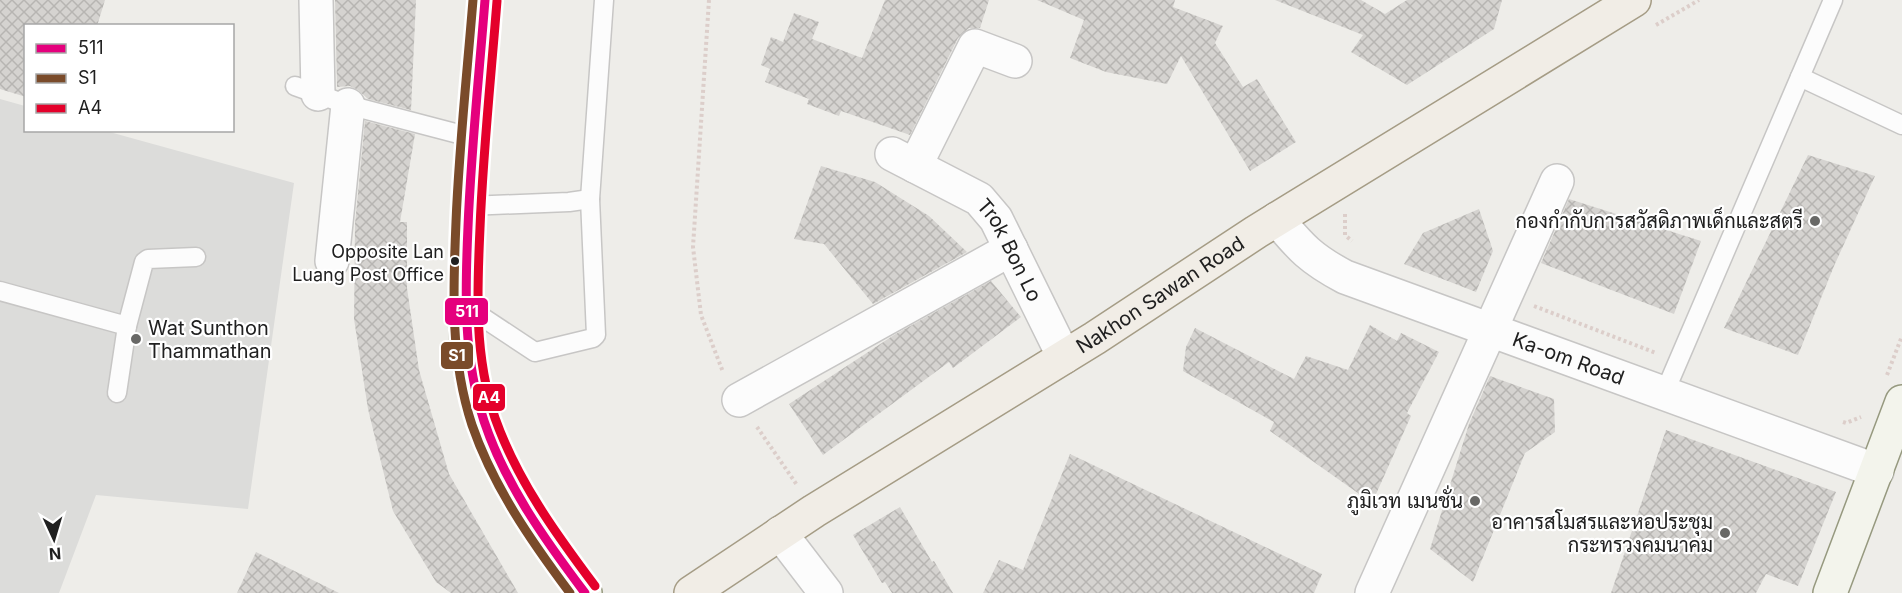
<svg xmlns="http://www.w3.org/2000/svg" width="1902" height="593" viewBox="0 0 1902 593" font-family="Inter,Sarabun,sans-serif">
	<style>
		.religious { fill: #dcdcda }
		.building { fill: url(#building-cross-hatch) }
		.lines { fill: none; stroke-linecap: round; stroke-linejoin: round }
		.service-casing { stroke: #c7c6c5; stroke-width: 21 }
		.minor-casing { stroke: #c7c6c5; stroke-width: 36 }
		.secondary-casing { stroke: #96997f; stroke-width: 36 }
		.primary-casing { stroke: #a59c85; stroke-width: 36 }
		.path { stroke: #dcceca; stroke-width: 4; stroke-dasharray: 3 3; stroke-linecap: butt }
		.service { stroke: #fcfcfc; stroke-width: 18 }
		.minor { stroke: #fcfcfc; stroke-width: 33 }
		.secondary { stroke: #f3f4ec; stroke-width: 33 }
		.primary { stroke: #f1ede6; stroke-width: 33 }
		.bus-1-casing { stroke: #fff; stroke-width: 14 }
		.bus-2-casing { stroke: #fff; stroke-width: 14 }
		.bus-3-casing { stroke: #fff; stroke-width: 14 }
		.bus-1 { stroke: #e5007d; stroke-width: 9 }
		.bus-2 { stroke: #7a4b2a; stroke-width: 9 }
		.bus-3 { stroke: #e4002b; stroke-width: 9 }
		.poi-dot { fill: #686866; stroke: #fff; stroke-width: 2 }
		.bus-dot { fill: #202020; stroke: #fff; stroke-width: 2 }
		.labels { text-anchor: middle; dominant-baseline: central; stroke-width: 4.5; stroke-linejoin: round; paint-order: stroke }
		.bus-label { font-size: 18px; fill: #202020; stroke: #fff; text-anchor: end }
		.poi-label { font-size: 20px; fill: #202020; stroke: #fff; text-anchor: end }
		.street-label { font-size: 20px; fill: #202020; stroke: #fff }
		.line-badge { stroke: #fff; stroke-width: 2 }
		.badge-label { font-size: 16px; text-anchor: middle; font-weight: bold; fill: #fff }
	</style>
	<defs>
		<pattern id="building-cross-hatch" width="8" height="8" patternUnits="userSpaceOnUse" patternTransform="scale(1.5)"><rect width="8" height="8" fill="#d5d3d0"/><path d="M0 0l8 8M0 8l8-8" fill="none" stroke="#b7b5b2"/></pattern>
	</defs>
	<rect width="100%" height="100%" fill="#eeede9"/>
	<path class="religious" d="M0,99L25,106L26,130L106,131L294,183L248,509L96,495L59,593H0Z"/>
	<g class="building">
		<path d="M0,0H105L97,26H26V97L0,89Z"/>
		<path d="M335,0H416L411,110L368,99L358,90L350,86L337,87Z"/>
		<path d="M885,0H989L980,28H969L958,38L910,135L841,111L839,116L807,104L809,99L765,82L770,69L761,65L771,37L783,42L794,13L819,22L812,39L862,58Z"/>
		<path d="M1037,0H1175L1173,7L1223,26L1215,43L1243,87L1257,79L1296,142L1250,171L1181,56L1167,84L1106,72L1070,58L1084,20Z"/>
		<path d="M1275,0H1361L1385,14L1407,0H1502L1494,29L1407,85L1351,52L1363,35Z"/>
		<path d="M365,121L415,134L400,222H407V288L419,370L449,474L518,593H451L436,582L393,511L368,409L354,319L355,224Z"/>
		<path d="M1808,155L1875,176L1834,266L1798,355L1724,328Z"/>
		<path d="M821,166L875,182L929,216L967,252L873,304L824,244L794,239Z"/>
		<path d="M1569,199L1701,241L1674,314L1541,263Z"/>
		<path d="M1479,209L1493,251L1476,292L1404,264L1423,233Z"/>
		<path d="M991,281L1021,317L953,368L949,362L823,455L789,404L894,335Z"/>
		<path d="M1370,325L1397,341L1401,333L1439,352L1407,413L1411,416L1372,503L1270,431L1274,422L1183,371L1186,347L1195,328L1294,379L1306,356L1348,370Z"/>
		<path d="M1490,376L1554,399L1555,432L1525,453L1473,582L1430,549L1469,424Z"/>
		<path d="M1666,430L1836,492L1798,586L1766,574L1756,593H1611Z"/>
		<path d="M1070,454L1322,574L1314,593H983L999,560L1023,570Z"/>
		<path d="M900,507L932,562L934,561L953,593H892L885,582L882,583L853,535Z"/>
		<path d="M256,552L339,593H237Z"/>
	</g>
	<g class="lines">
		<g class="service-casing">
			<g id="service">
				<path d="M1800,77L1902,125"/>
				<path d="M295,86L348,105L474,138"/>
				<path d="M468,206L569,202L590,199"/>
				<path d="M0,291L127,326L144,262L148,259L196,257"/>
				<path d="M464,305L535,352L593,338L596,335L590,199L604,0"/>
				<path d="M117,393L127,326"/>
				<path d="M1664,394L1833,0"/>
			</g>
		</g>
		<g class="minor-casing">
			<g id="minor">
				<path d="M316,0L318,94"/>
				<path id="s1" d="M892,154L979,199L996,219L1064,357"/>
				<path d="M915,166L975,46L1015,61"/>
				<path id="s2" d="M1277,219C1301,248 1311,259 1345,277L1877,471"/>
				<path d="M332,261L348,105"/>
				<path d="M739,400L1011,249"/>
				<path d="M780,533L826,593"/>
				<path d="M1372,593L1557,181"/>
			</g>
		</g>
		<g class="secondary-casing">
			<g id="secondary">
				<path d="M485,0C479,80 470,160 467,241C465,293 462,344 476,395C495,469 539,532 585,593"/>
				<path d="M1830,593L1902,402"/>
			</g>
		</g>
		<g class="primary-casing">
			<g id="primary">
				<path id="s3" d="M691,593L814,511L1095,338L1256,232L1634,0"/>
			</g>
		</g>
		<g class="path">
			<path d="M709,0L693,247L701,315L723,372"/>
			<path d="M1656,25L1699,0"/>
			<path d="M1345,214V235L1352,241"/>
			<path d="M1534,306L1656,353"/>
			<path d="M1887,375L1902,336"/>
			<path d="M1843,422L1846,423L1861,417"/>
			<path d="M757,427L797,485"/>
		</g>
		<use href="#service" class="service"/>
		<use href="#minor" class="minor"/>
		<use href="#secondary" class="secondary"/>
		<use href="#primary" class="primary"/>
		<g class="bus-1-casing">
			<path id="bus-1" d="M485,0C479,76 471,151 468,227C465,293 463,357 484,421C505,484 545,540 585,593"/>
		</g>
		<g class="bus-2-casing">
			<path id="bus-2" d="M473,0C467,74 459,148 456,222C453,291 450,358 472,425C493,486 531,541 570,593"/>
		</g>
		<g class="bus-3-casing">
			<path id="bus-3" d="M497,1C491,77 483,152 480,228C477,293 474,356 495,418C517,480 556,534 595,586"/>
		</g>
		<use href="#bus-1" class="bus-1"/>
		<use href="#bus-2" class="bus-2"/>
		<use href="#bus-3" class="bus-3"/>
	</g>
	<g class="poi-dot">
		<circle cx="1815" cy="221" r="6"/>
		<circle cx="136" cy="339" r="6"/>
		<circle cx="1475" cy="501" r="6"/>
		<circle cx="1725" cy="533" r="6"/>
	</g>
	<circle class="bus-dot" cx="455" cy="261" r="5"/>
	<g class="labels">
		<g class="bus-label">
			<text x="444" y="251">Opposite Lan<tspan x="444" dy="23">Luang Post Office</tspan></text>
		</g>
		<g class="poi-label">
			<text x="1803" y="221">กองกำกับการสวัสดิภาพเด็กและสตรี</text>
			<text x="148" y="328" text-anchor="start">Wat Sunthon<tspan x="148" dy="23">Thammathan</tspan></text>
			<text x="1463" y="501">ภูมิเวท เมนชั่น</text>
			<text x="1713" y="522">อาคารสโมสรและหอประชุม<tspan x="1713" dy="23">กระทรวงคมนาคม</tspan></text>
		</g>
		<g class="street-label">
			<text stroke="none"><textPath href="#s1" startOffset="158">Trok Bon Lo</textPath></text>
			<text stroke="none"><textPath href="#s3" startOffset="556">Nakhon Sawan Road</textPath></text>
			<text stroke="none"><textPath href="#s2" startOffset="328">Ka-om Road</textPath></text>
		</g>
	</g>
	<g class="line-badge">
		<rect x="444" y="297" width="45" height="29" rx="6" fill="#e5007d"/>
		<rect x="440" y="341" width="34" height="29" rx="6" fill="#7a4b2a"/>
		<rect x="472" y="383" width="34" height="29" rx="6" fill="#e4002b"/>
	</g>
	<g class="badge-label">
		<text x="467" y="317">511</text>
		<text x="457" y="361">S1</text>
		<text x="489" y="403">A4</text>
	</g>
	<rect x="24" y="24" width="210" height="108" fill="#ffffff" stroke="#a6a6a6" stroke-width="1.5"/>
	<rect x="36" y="44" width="30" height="9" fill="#e5007d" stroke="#a6a6a6" stroke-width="1.5"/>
	<text x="78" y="54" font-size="18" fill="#202020">511</text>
	<rect x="36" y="74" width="30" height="9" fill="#7a4b2a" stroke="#a6a6a6" stroke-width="1.5"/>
	<text x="78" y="84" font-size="18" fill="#202020">S1</text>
	<rect x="36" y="104" width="30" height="9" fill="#e4002b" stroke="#a6a6a6" stroke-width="1.5"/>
	<text x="78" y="114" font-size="18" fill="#202020">A4</text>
	<g transform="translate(54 539) rotate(176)" stroke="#ffffff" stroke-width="4.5" paint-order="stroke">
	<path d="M0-4.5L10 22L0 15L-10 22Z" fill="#202020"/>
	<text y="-9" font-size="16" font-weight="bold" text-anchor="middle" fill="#202020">N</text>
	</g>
</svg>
